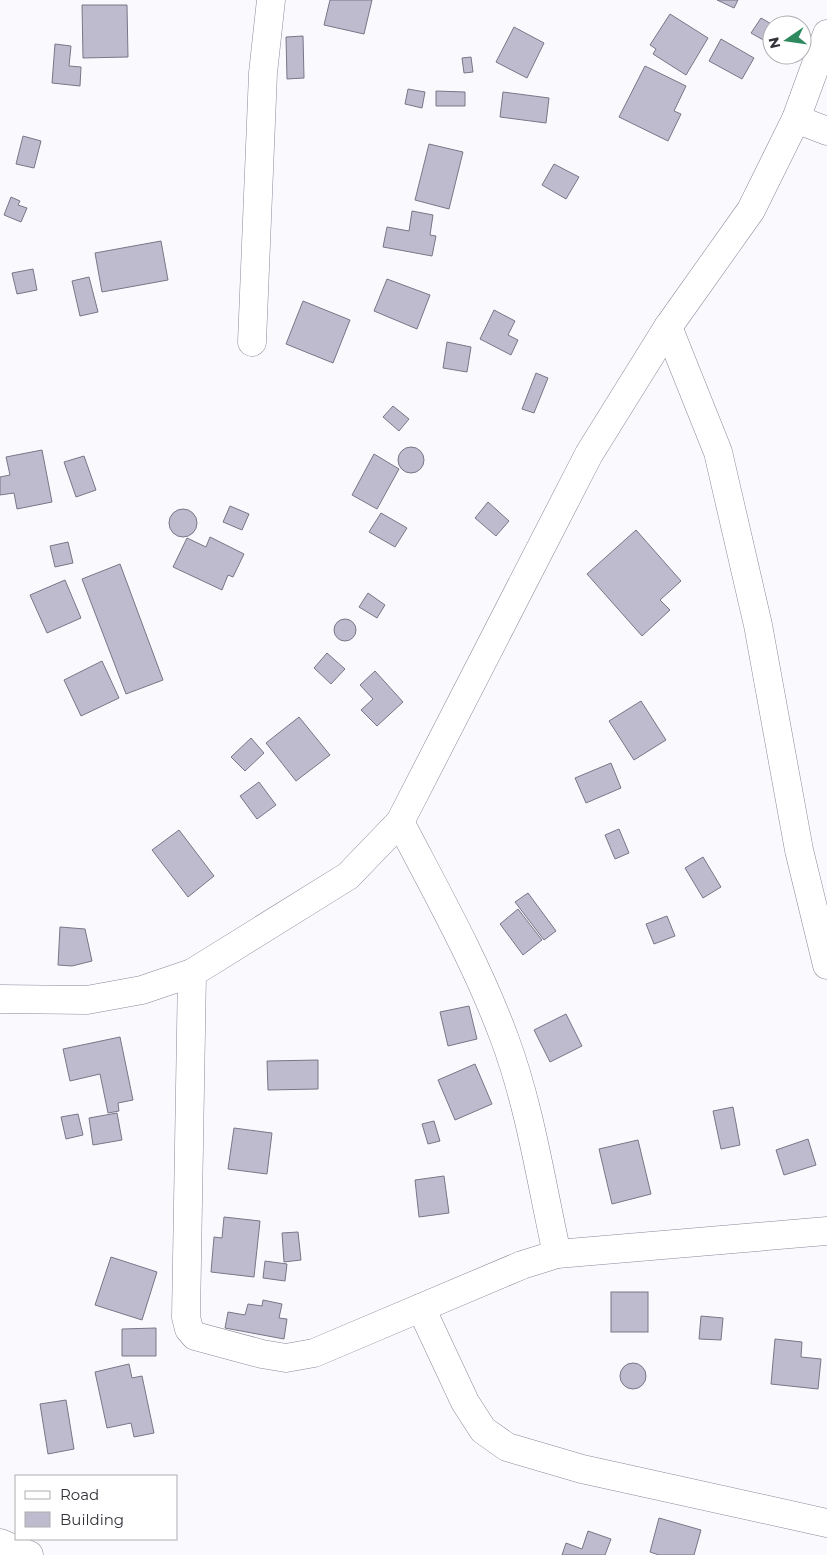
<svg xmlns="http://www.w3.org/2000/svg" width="827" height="1555" viewBox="0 0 827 1555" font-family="Montserrat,sans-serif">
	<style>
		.building { fill: #bebbce; stroke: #787687 }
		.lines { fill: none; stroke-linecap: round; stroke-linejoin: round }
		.minor-casing { stroke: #8b889a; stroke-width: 29 }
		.minor { stroke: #fff; stroke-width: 28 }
	</style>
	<rect width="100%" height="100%" fill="#fafafe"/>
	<g class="building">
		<path d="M330,0H372L364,34L324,25Z"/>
		<path d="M717,0H738L734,8Z"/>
		<path d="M82,5H127L128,57L83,58Z"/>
		<path d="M670,14L708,38L686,75L653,54L656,49L650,45Z"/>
		<path d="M761,18L773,25L772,45L751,33Z"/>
		<path d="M514,27L544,43L527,78L496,62Z"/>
		<path d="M303,36L304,78L287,79L286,37Z"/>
		<path d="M721,39L754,58L742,79L709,61Z"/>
		<path d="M55,44L71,46L69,66L81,67L80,86L52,83Z"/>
		<path d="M471,57L473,72L464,73L462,58Z"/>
		<path d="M645,66L686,86L674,111L681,114L668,141L619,117Z"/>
		<path d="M408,89L425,92L422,108L405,104Z"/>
		<path d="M436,91L465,92V106H436Z"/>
		<path d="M503,92L549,98L546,123L500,117Z"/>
		<path d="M23,136L41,141L34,168L16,164Z"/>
		<path d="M429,144L463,152L449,209L415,200Z"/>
		<path d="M554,164L579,177L566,199L542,185Z"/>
		<path d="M11,197L20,201L18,205L27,208L21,222L4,215Z"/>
		<path d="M412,211L433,215L430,235L436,236L432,256L383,247L387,227L409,231Z"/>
		<path d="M161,241L168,280L102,292L95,253Z"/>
		<path d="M33,269L37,290L17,294L12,273Z"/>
		<path d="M89,277L98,312L80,316L72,281Z"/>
		<path d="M387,279L430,295L417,329L374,311Z"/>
		<path d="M303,301L350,320L333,363L286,344Z"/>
		<path d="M494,310L515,321L508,335L518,340L511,355L480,339Z"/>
		<path d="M447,342L471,347L467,372L443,368Z"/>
		<path d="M536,373L548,378L534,413L522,409Z"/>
		<path d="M393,406L409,419L399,431L383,417Z"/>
		<circle cx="411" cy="460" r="13"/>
		<path d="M42,450L52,502L17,509L14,493L0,495V477L10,475L6,457Z"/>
		<path d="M374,454L399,469L377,509L352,495Z"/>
		<path d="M84,456L96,490L76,497L64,462Z"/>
		<path d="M488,502L509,521L496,536L475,518Z"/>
		<path d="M230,506L249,514L242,530L223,522Z"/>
		<circle cx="183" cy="523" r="14"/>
		<path d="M381,513L407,528L395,547L369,532Z"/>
		<path d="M636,530L681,581L660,600L670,610L642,636L587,574Z"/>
		<path d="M210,537L244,554L233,577L228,575L222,590L173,567L187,538L206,547Z"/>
		<path d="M68,542L73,563L55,567L50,546Z"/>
		<path d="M120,564L163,680L126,694L82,579Z"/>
		<path d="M65,580L81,618L47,633L30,595Z"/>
		<path d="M368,593L385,605L377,618L359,607Z"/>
		<circle cx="345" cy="630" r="11"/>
		<path d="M327,653L345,669L331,684L314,668Z"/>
		<path d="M102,661L119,698L81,716L64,680Z"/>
		<path d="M375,671L403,702L377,726L361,710L373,699L360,685Z"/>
		<path d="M641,701L666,740L634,760L609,721Z"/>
		<path d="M299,717L330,755L296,781L266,743Z"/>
		<path d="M251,738L264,753L245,771L231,757Z"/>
		<path d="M611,763L621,788L586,803L575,778Z"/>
		<path d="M259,782L276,805L257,819L240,796Z"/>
		<path d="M619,829L629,853L615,859L605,835Z"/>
		<path d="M179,830L214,876L188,897L152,850Z"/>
		<path d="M703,857L721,887L703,898L685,868Z"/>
		<path d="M528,893L556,931L544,940L515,902Z"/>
		<path d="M518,909L542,940L523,955L500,924Z"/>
		<path d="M667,916L675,936L654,944L646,924Z"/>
		<path d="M60,927L85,929L92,961L72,966L58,965Z"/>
		<path d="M469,1006L477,1039L448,1046L440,1012Z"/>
		<path d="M566,1014L582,1046L550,1062L534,1030Z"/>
		<path d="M120,1037L133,1100L118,1103L119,1111L108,1113L100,1074L70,1081L63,1049Z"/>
		<path d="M318,1060V1089L268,1090L267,1061Z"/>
		<path d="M475,1064L492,1104L455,1120L438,1080Z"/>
		<path d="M733,1107L740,1145L721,1149L713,1111Z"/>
		<path d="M117,1113L122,1140L93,1145L89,1118Z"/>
		<path d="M78,1114L83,1135L66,1139L61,1117Z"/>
		<path d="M434,1121L440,1141L428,1144L422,1124Z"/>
		<path d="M234,1128L272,1133L267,1174L228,1169Z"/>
		<path d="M808,1139L816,1165L784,1175L776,1150Z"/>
		<path d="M638,1140L651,1194L612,1204L599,1149Z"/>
		<path d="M444,1176L449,1213L419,1217L415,1180Z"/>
		<path d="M224,1217L260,1221L254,1277L211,1272L214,1237L222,1238Z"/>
		<path d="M298,1232L301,1260L284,1262L282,1233Z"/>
		<path d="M111,1257L157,1272L142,1320L95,1305Z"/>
		<path d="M265,1261L287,1264L285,1281L263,1278Z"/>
		<rect x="611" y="1292" width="37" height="40"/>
		<path d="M263,1300L282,1304L279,1318L287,1319L284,1339L225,1328L228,1312L245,1315L248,1304L262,1306Z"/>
		<path d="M701,1316L723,1318L721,1340L699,1339Z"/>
		<path d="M156,1328V1356H122V1329Z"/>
		<path d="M775,1339L802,1342L801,1357L821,1359L818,1389L771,1384Z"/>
		<circle cx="633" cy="1376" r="13"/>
		<path d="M129,1364L132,1378L142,1376L154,1433L134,1437L131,1423L107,1428L95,1372Z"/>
		<path d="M66,1400L74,1449L48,1454L40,1404Z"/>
		<path d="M659,1518L701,1530L694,1555H659L650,1552Z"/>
		<path d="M588,1531L611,1539L605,1555H562L566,1543L582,1549Z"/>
	</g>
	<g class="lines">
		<g class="minor-casing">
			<g id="minor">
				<path d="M827,34L796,119L751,210L668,327L718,452L758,625L799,850L827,965"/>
				<path d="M796,119L827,131"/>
				<path d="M252,342L263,73L271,0"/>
				<path d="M400,822C437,893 476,962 504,1037C530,1106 541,1182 557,1254"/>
				<path d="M192,973L186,1317L189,1329L195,1336L262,1354L286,1358L314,1353L522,1265L557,1254L827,1231"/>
				<path d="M0,999L87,1000L142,990L192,973L348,876L400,822L589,454L668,327"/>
				<path d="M421,1308L465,1402L483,1430L507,1447L582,1469L827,1523"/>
				<path d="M0,1543L29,1555"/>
			</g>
		</g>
		<use href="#minor" class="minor"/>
	</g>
	<rect x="15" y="1475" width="162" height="65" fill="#ffffff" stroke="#adadb0"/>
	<rect x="25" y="1491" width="25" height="8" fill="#ffffff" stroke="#adadb0"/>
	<text x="60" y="1500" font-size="15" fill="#333239">Road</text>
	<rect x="25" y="1512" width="25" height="15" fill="#bebbce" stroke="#adadb0"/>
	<text x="60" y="1525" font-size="15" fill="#333239">Building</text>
	<g transform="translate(787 40) rotate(257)"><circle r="24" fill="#ffffff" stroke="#adadb0"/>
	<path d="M0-4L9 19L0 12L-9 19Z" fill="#2e895f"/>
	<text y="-8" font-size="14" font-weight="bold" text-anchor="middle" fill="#333239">N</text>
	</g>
</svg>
